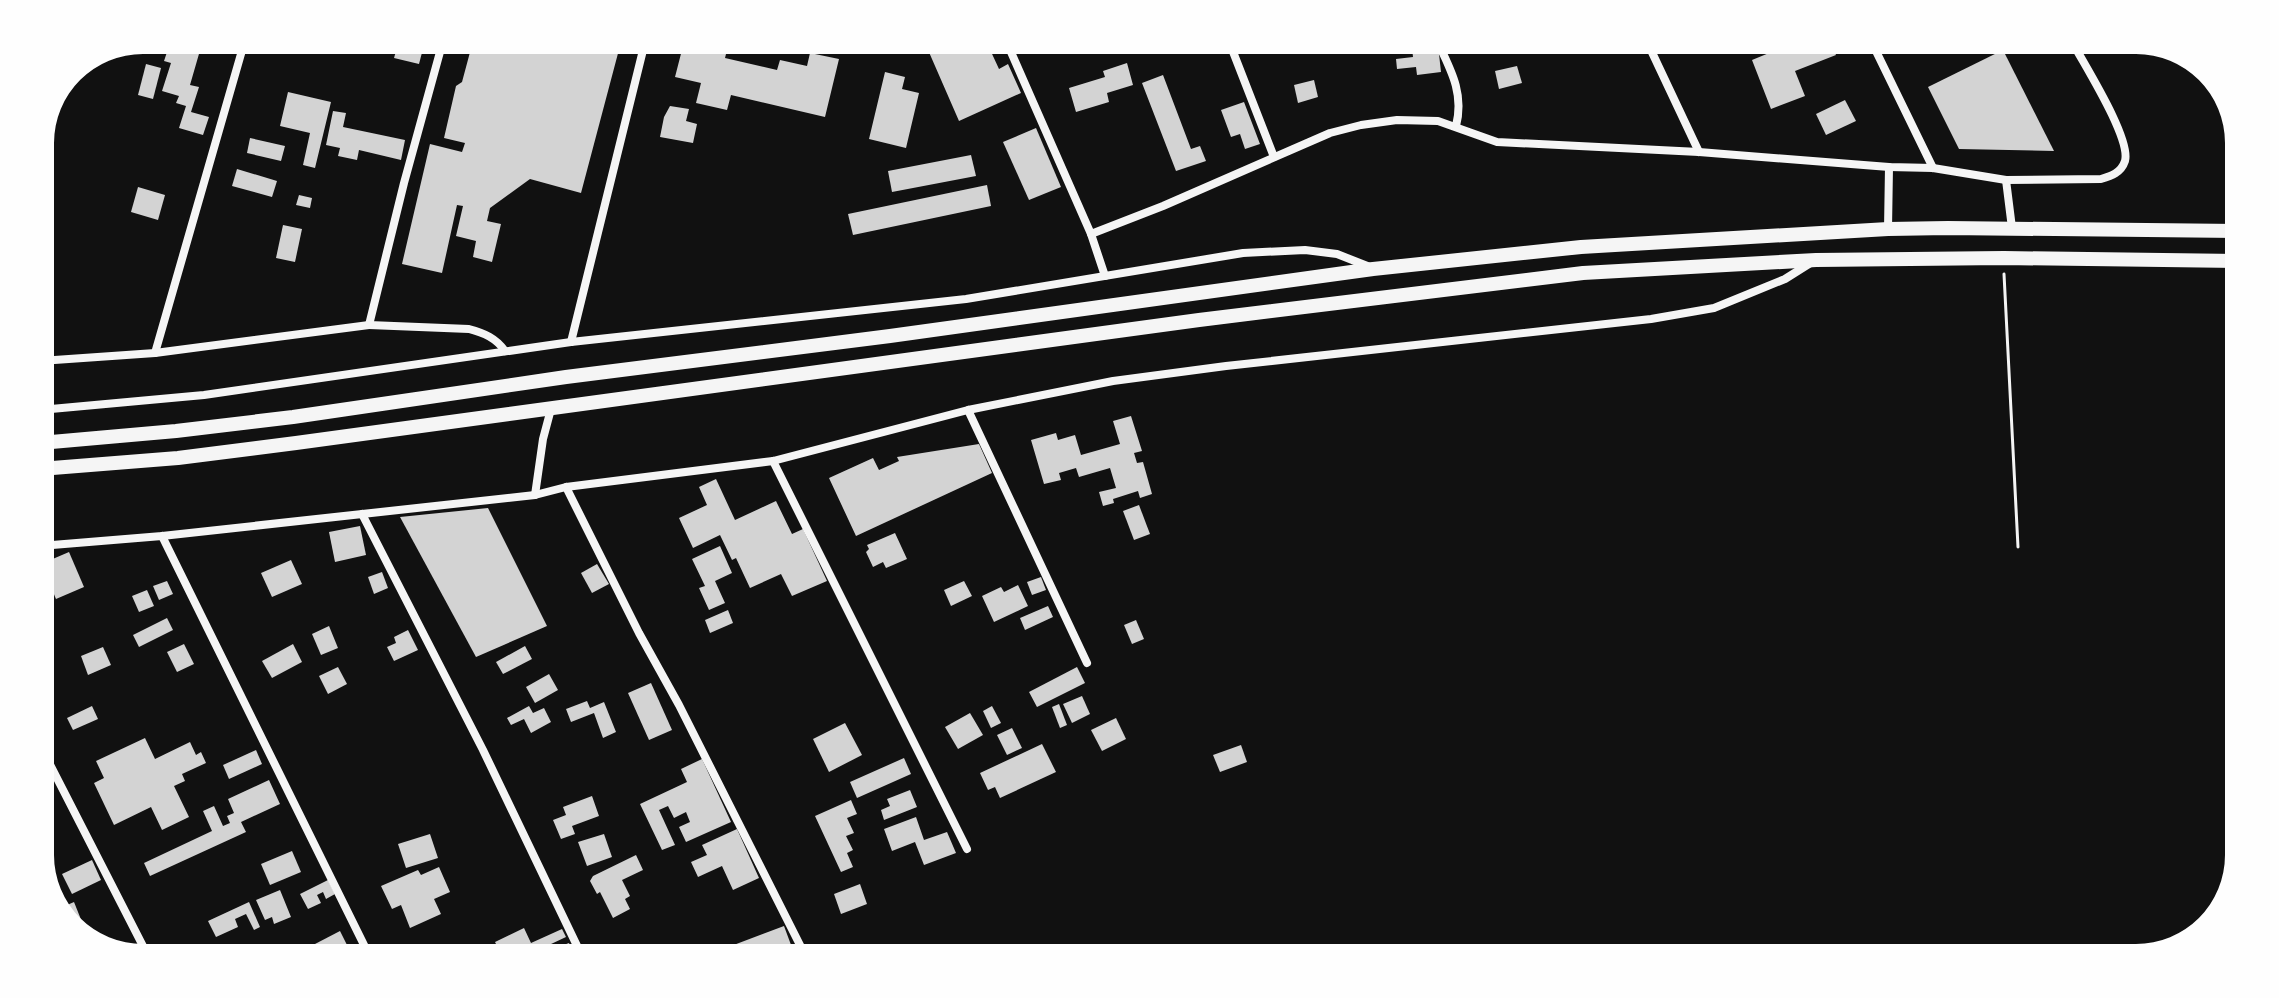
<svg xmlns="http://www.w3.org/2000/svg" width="2279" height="998" viewBox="0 0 2279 998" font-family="Rubik,sans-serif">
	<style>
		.building { fill: #d3d3d3 }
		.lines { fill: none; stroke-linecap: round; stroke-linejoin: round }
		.path { stroke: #f5f5f5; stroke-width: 3 }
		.minor { stroke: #f5f5f5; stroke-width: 8 }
		.trunk { stroke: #f5f5f5; stroke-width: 14 }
	</style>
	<rect width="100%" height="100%" fill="#111"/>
	<g class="building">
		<path d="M171,40H203L190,85L199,87L191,112L209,117L203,135L179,128L186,106L176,103L179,96L162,91L171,63L164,61Z"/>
		<path d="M354,41H378L375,50L353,45Z"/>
		<path d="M399,41H425L419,64L394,58Z"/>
		<path d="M473,41L621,42L581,193L530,179L490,208L487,221L501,224L492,262L473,257L476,241L456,236L463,206L457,205L442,273L402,264L430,144L462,152L465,143L444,138L456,86L462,82Z"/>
		<path d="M684,42H729L725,58L777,70L780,60L807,66L810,53L839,59L825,117L731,95L727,110L696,103L701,83L675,77Z"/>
		<path d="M925,43H987L999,69L1008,64L1021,93L959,121Z"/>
		<path d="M1438,45L1441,72L1417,75L1416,67L1397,69L1396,59L1413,57L1412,48Z"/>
		<path d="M1786,46H1832L1836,55L1795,71L1805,96L1771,109L1752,60Z"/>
		<path d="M2003,50L2054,151L1959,149L1928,87Z"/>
		<path d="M1127,63L1133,85L1107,93L1109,102L1076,112L1069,88L1105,77L1103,71Z"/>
		<path d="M146,64L161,68L153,99L138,95Z"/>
		<path d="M1517,66L1522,83L1499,89L1495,71Z"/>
		<path d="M885,72L905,77L902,89L919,93L906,148L869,139Z"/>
		<path d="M1163,75L1191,149L1200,146L1206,161L1176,171L1142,83Z"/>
		<path d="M1314,80L1318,97L1298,103L1294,85Z"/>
		<path d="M288,92L331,102L315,168L303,165L310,133L280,126Z"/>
		<path d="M1845,100L1856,121L1826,135L1816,114Z"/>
		<path d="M1244,102L1260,144L1245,149L1240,134L1231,137L1221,110Z"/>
		<path d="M670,106L689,109L686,121L697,124L693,143L660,137L664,117Z"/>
		<path d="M333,111L346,113L343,127L405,140L401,160L359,150L357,160L338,156L340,148L326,145Z"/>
		<path d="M1036,128L1061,187L1029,200L1003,142Z"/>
		<path d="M250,138L285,146L281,161L247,153Z"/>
		<path d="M971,155L976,176L892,192L888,171Z"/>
		<path d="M237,169L277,181L272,197L232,186Z"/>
		<path d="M987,185L991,206L853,235L848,214Z"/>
		<path d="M138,187L165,195L158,220L131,212Z"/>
		<path d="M299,195L312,198L310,208L296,205Z"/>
		<path d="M283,225L302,229L295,262L276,258Z"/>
		<path d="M1131,416L1142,451L1134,453L1137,463L1143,462L1152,494L1140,498L1138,491L1113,499L1114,503L1103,506L1099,492L1116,488L1110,468L1079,477L1076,468L1059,473L1061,480L1044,484L1031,440L1056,433L1058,440L1075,435L1081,455L1120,444L1113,421Z"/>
		<path d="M979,444L992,473L856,536L829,478L873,458L879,470L899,461L897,457Z"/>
		<path d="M716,479L735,520L776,501L792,534L803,529L827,581L792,596L781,574L750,588L736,558L732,560L720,535L693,548L679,518L707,505L699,487Z"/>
		<path d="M1139,505L1150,534L1134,540L1123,511Z"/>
		<path d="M488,508L547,626L476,657L400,517Z"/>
		<path d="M360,526L366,555L335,562L329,532Z"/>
		<path d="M895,533L907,559L886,568L883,562L873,567L866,552L869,549L867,545Z"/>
		<path d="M720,546L732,573L715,581L725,603L709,610L699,588L705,586L692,559Z"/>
		<path d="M69,552L84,587L56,599L41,564Z"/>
		<path d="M291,560L302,584L272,597L261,573Z"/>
		<path d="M597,564L609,584L592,593L581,573Z"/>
		<path d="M382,572L388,588L374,594L368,577Z"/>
		<path d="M1041,577L1046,590L1032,595L1027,582Z"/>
		<path d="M167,581L173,594L159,600L153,586Z"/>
		<path d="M964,581L972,596L951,606L944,590Z"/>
		<path d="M1018,585L1028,606L994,622L982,596L1001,587L1004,592Z"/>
		<path d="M147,590L154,606L139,612L132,596Z"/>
		<path d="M1048,606L1053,617L1025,630L1020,618Z"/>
		<path d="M728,610L733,623L710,633L705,620Z"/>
		<path d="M167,618L173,630L139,647L133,635Z"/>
		<path d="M1136,620L1144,639L1132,644L1124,625Z"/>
		<path d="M329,626L338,648L321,655L312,634Z"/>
		<path d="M408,630L418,650L394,661L387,647L396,643L394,637Z"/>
		<path d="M184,644L194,664L177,672L167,652Z"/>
		<path d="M293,644L302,662L272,678L262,661Z"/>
		<path d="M525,646L532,659L503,674L496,662Z"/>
		<path d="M103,647L111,665L88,675L81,656Z"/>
		<path d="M338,667L347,684L328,694L319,676Z"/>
		<path d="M1077,667L1085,683L1037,707L1029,692Z"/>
		<path d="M549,674L558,690L535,703L526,687Z"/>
		<path d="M651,683L672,730L649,740L628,693Z"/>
		<path d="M1082,696L1090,714L1072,723L1063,704Z"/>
		<path d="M587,701L590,708L604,702L616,732L603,738L594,713L571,722L566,709Z"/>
		<path d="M1059,704L1067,725L1060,728L1052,707Z"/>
		<path d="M92,706L98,719L73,730L67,718Z"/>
		<path d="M529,706L533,713L544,708L551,722L531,733L524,719L511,725L507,718Z"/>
		<path d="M992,706L1001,723L991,728L983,711Z"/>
		<path d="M970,713L983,735L958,749L945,727Z"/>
		<path d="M1116,718L1126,739L1102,751L1091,730Z"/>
		<path d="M845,723L862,755L829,772L813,739Z"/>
		<path d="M1012,728L1022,748L1007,755L997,735Z"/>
		<path d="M145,738L155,759L190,742L196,755L201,752L206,763L182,774L185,781L174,786L189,817L162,830L151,807L114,825L94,783L104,778L96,761Z"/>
		<path d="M1042,744L1056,772L1000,798L995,787L988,790L980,773Z"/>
		<path d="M1241,745L1247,762L1220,772L1213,755Z"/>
		<path d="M256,750L262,764L229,779L223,765Z"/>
		<path d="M904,758L911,774L857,798L850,782Z"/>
		<path d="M702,759L731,822L686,842L679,827L690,822L686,812L674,818L668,806L659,810L675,845L662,850L640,804L687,782L681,769Z"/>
		<path d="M40,772L52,797L40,802Z"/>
		<path d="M269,780L280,804L241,822L246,832L150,876L144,863L212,831L203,811L214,806L223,826L230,823L227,816L234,813L228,799Z"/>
		<path d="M910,790L917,807L884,820L881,810L890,806L887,799Z"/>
		<path d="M592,796L599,816L572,826L575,834L561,839L553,820L566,815L563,807Z"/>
		<path d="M851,800L857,814L847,818L854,833L846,836L853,850L847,853L853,867L841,872L815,816Z"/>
		<path d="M916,817L924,840L947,832L956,853L924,865L915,842L892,851L884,829Z"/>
		<path d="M737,829L759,878L733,890L722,866L698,877L691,862L707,855L702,845Z"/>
		<path d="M430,834L438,858L406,868L398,844Z"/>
		<path d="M604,834L612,857L587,866L578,842Z"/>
		<path d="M292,851L301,872L270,885L261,864Z"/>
		<path d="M636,855L643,870L622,880L630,896L625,899L630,909L613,918L600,892L597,894L590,881L593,876Z"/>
		<path d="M92,860L101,880L72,894L62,874Z"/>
		<path d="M439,867L450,892L434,899L441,914L410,928L401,905L392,909L381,886L418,870L421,875Z"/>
		<path d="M328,880L335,894L326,899L323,892L317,895L321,903L308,909L300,894Z"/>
		<path d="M860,884L867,904L841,914L834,894Z"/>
		<path d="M280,890L291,917L274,924L272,917L265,920L256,900Z"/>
		<path d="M74,902L82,922L72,926L61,917L58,909Z"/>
		<path d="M249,902L260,927L254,930L246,914L235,919L238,927L216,937L208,921Z"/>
		<path d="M784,926L794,953H781L778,947L763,953H734L731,946Z"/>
		<path d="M524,928L531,943L562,929L566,937L534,952H500L495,942Z"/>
		<path d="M340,931L350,951H319L315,944Z"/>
		<path d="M569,943L573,952H544Z"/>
		<path d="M482,944L486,952H464Z"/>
	</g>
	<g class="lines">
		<path class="path" d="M2004,274L2018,547"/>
		<g class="minor">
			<path d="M443,41L404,183L369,325L469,329C484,333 496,338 505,351"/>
			<path d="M809,43L833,48"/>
			<path d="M1007,43L1091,234L1105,276"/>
			<path d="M1230,44L1274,157"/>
			<path d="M1439,45C1452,72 1464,95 1456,126"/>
			<path d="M1649,46L1699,152"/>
			<path d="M1874,47L1933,168"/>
			<path d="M2006,180L2012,228"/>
			<path d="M1888,229L1889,167"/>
			<path d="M1091,234L1163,206L1330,133L1361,125L1397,120L1438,121L1497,142L1699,152L1889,167L1933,168L2006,180L2101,179C2111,176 2121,173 2125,161C2131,139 2087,69 2075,47"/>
			<path d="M571,342L645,42"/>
			<path d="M155,353L245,40"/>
			<path d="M40,361L155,353L369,325"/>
			<path d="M40,410L204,395L571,342L966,299L1243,253L1305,250L1337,254L1370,267"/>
			<path d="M968,410L1087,663"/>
			<path d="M773,461L967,849"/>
			<path d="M566,487L639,633L679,705L804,953"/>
			<path d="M535,495L543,439L551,409"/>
			<path d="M362,514L483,750L580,952"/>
			<path d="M162,536L367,951"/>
			<path d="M40,546L162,536L535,495L566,487L773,461L968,410L1113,381L1226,366L1651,319L1714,308L1785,279L1812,262"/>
			<path d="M40,745L145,950"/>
		</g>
		<g class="trunk">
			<path d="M40,443L176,431L293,417L566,377L890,336L1373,269L1581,247L1888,229L1948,228L2238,231"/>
			<path d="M40,469L178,458L296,443L1199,320L1583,273L1816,260L2004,258L2238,261"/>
		</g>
	</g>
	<path d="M0 0H2279V998H0ZM143 54H2136A89 89 0 0 1 2225 143V855A89 89 0 0 1 2136 944H143A89 89 0 0 1 54 855V143A89 89 0 0 1 143 54Z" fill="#fefefe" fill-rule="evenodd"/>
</svg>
